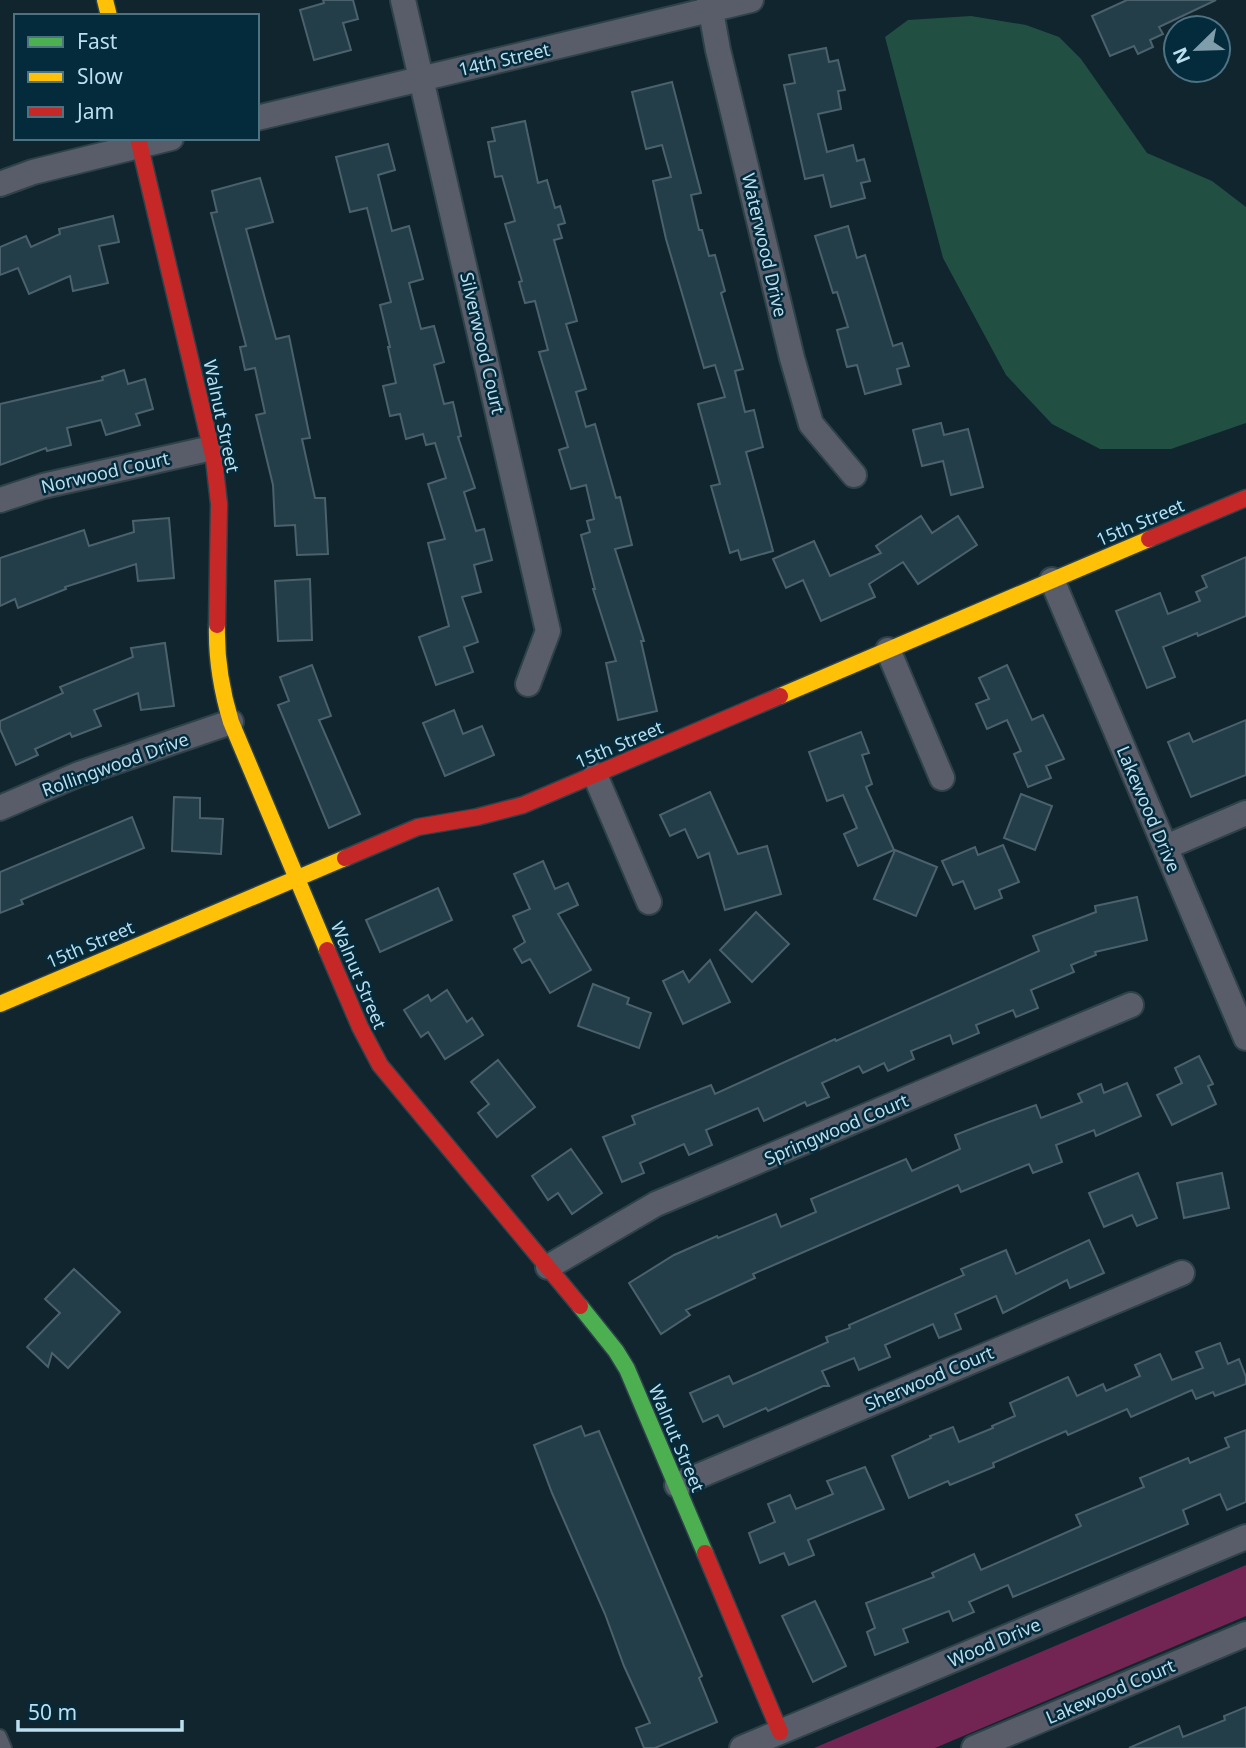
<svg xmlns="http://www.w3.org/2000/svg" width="1246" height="1748" viewBox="0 0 1246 1748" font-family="'Noto Sans',sans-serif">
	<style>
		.green { fill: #722453 }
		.water { fill: #215043 }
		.building { fill: #243e49; stroke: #4b626d; stroke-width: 2 }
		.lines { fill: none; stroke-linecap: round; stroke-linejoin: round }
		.lane-casing { stroke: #2e424a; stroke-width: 16 }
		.street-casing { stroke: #2e424a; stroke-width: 28 }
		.fast-casing { stroke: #2e424a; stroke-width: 19 }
		.slow-casing { stroke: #2e424a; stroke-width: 19 }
		.jam-casing { stroke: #2e424a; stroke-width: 19 }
		.lane { stroke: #595d6a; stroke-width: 12 }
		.street { stroke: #595d6a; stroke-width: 24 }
		.fast { stroke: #4caf50; stroke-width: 16 }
		.slow { stroke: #ffc107; stroke-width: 16 }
		.jam { stroke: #c62828; stroke-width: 16 }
		.labels { text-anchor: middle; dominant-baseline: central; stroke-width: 5; stroke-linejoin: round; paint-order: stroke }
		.street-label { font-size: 18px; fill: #bcdeef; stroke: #032b3b }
	</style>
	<rect width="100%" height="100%" fill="#10252e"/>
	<path class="green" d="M1246,1565V1616L935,1748H814Z"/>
	<path class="water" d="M971,16L1026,25L1059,37L1081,59L1147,153L1212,181L1246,207V423L1171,449H1100L1052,424L1006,375L943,258L885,37L908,20Z"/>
	<g class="building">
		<path d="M323,0H353L358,19L343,23L351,50L314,60L300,10L324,3Z"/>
		<path d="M1127,0H1216L1159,27L1163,34L1150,40L1153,47L1138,54L1134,46L1110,56L1092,16Z"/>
		<path d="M826,48L829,62L838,60L845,90L838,91L841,109L818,114L827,152L853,145L857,161L864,159L870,181L861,183L865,198L831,207L823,175L805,179L784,85L795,83L789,55Z"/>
		<path d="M672,82L701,193L691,195L699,230H702L709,256L715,255L725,291L721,293L743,369L735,371L745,412L754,410L763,447L746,452L773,551L741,560L738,550L730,553L711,486L720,484L698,404L725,397L715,365L704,368L666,239L653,181L671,177L662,145L646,149L632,92Z"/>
		<path d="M525,121L538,183L547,180L555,208L560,206L565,223L558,225L562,238L554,240L577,321L566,324L586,389L576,392L586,427L595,424L616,498L620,497L632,545L615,549L644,641H641L657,711L618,720L606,663L616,661L593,589H595L581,535L590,532L587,521L594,519L586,485L571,489L559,450L568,447L539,352L548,350L535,301L525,303L519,282L522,281L505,224L515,221L502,176L495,177L488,142L495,141L492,128Z"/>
		<path d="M388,144L395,170L378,175L392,231L409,226L423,279L409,283L421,329L434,326L444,362L434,365L444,404L453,402L461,436L458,437L475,488L464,492L476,531L484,529L492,560L474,565L481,592L462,597L478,642L464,647L473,672L436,685L419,637L449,626L428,543L445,539L428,484L446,478L435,443L426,445L423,434L406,439L400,414L390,416L383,386L396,383L388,347H390L380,305L391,302L367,208L350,212L336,157Z"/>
		<path d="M260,178L273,222L246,229L276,339L289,336L310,438L302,439L315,498H325L328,554L297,555L295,525L275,526L273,485L256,415L265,413L255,368L245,370L240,347L246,346L211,213L217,212L212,191Z"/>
		<path d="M113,216L119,242L99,246L108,283L73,291L70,276L29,294L18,268L0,275V247L26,236L31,247L60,234L59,229Z"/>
		<path d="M848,226L857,258L865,255L893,346L902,343L909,366L897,369L901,384L865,394L857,365L847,367L837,330L848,327L837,292L833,293L815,236Z"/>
		<path d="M124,370L128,384L145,379L153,409L136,414L140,425L106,435L101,420L67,428L71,445L47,451L46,448L0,465V404L103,380L102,377Z"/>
		<path d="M941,423L944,435L968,429L983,487L951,495L943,461L922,466L913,430Z"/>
		<path d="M921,516L932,533L958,516L977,545L918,584L903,562L869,584L875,597L821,621L803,580L786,588L773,559L814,541L830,576L881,553L876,546Z"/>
		<path d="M169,518L174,578L138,581L136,564L65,587L66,589L18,608L15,599L0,606V558L84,530L89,546L134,532L133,521Z"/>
		<path d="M1246,557V616L1198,636L1197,633L1163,647L1175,677L1147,688L1116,611L1160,593L1168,614L1200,601L1196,592L1207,587L1202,576Z"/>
		<path d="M310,579L312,640L278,641L275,581Z"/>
		<path d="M165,643L174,706L141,710L138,693L94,710L101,726L72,737L70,733L35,749L38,755L16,765L0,729V721L63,693L60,687L133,657L131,648Z"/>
		<path d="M312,665L331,716L319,720L360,814L329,828L278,705L289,701L280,677Z"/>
		<path d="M1007,665L1032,720L1043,715L1064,759L1046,766L1051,778L1028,787L1014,754L1021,751L1007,720L987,729L976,704L989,699L979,678Z"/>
		<path d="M454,710L463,734L482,726L494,755L445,776L423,723Z"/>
		<path d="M1246,720V775L1191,797L1168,742L1189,733L1193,742Z"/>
		<path d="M861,732L869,753L862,755L872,784L866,787L894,850L858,866L844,834L857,828L843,795L827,801L809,752Z"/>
		<path d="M710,792L738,854L767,846L781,894L725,910L709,853L698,858L685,829L670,836L660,815Z"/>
		<path d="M1021,794L1052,806L1035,850L1004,838Z"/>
		<path d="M174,797L200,798V818L223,819L221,854L172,851Z"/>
		<path d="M132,817L144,848L21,900L23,904L0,913V872Z"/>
		<path d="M1003,845L1019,882L999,890L1002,898L975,909L963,881L953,885L942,861L975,847L978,855Z"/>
		<path d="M895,850L937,867L916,916L874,899Z"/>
		<path d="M543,861L555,889L568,883L578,905L558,914L591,970L550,993L530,959L522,963L514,949L525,942L513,916L530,909L514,874Z"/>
		<path d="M438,888L452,920L380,952L366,920Z"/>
		<path d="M1137,897L1147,940L1095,952L1096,955L1071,965L1074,972L1031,990L1038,1008L1016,1017L1013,1010L976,1025L979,1033L953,1044L950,1035L911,1051L914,1059L888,1071L884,1063L863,1073L859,1066L822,1083L829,1097L807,1106L805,1102L764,1121L758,1108L706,1130L712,1145L689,1155L684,1144L640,1163L644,1173L622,1182L603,1137L635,1124L632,1116L711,1085L715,1094L835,1039L836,1041L1039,951L1033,936L1096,912L1095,906Z"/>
		<path d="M756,912L789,944L752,982L720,950Z"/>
		<path d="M710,960L730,1002L683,1024L663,981L683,971L689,982Z"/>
		<path d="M593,984L629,998L627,1004L651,1013L639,1048L578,1026Z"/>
		<path d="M447,990L467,1022L472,1018L483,1035L445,1059L428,1032L421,1037L404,1010L428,995L431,1001Z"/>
		<path d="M1199,1056L1213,1084L1208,1086L1216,1104L1172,1125L1157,1095L1182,1083L1175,1068Z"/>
		<path d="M498,1060L535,1107L497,1137L478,1113L489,1104L471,1082Z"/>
		<path d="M1127,1083L1141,1116L1096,1136L1094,1130L1056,1145L1062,1162L1033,1173L1029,1164L961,1192L958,1185L753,1274L755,1278L686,1310L690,1315L661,1334L629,1283L674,1255L717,1236L718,1238L776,1214L781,1227L816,1212L811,1199L906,1159L912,1171L960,1149L955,1135L989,1122L1036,1105L1041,1118L1082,1102L1078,1094L1101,1084L1104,1093Z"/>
		<path d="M571,1149L602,1193L572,1214L558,1193L548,1200L532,1176Z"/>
		<path d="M1138,1173L1157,1218L1137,1226L1132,1215L1104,1227L1089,1193Z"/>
		<path d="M1222,1173L1229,1208L1184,1218L1177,1183Z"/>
		<path d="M1089,1240L1104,1273L1070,1288L1067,1280L1003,1313L996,1296L955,1314L961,1329L939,1338L933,1324L885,1345L890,1357L859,1370L854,1358L822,1371L829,1386H823L768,1411L766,1408L724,1427L718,1415L703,1422L690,1393L729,1376L733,1384L828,1342L826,1337L850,1328L849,1325L964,1275L961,1269L1006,1250L1016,1274Z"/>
		<path d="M74,1269L120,1312L68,1368L52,1353L48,1367L27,1347L60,1313L45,1299Z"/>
		<path d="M1220,1343L1228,1364L1239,1359L1246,1377V1384L1215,1396L1213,1392L1196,1399L1192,1390L1131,1417L1127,1409L1068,1435L1066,1431L993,1463L994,1467L950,1485L948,1481L909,1498L892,1456L931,1438L930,1436L953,1427L959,1442L993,1428L992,1426L1015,1416L1010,1403L1068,1377L1077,1396L1103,1384L1106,1391L1140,1376L1135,1365L1160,1354L1172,1380L1203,1368L1196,1352Z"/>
		<path d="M581,1426L585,1436L599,1431L702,1676L699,1678L717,1722L655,1748H644L636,1728L650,1723L624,1666L605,1614L552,1493L534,1445Z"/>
		<path d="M1246,1430V1502L1227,1510L1220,1494L1183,1510L1188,1524L1013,1597L1008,1585L969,1602L974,1612L953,1621L949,1611L903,1629L908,1642L875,1655L867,1632L875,1628L866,1603L934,1577L932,1573L974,1554L981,1570L1081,1526L1076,1515L1144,1487L1140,1478L1188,1458L1190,1463L1229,1447L1225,1438Z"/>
		<path d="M865,1467L884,1509L808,1540L814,1555L789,1565L784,1553L760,1563L749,1533L775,1522L768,1504L790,1495L796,1509L833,1494L827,1481Z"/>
		<path d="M815,1601L846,1666L813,1682L782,1616Z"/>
		<path d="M1246,1707V1748H1129L1179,1726L1183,1737L1225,1720L1224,1716Z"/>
	</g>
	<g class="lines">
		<g class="lane-casing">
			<path id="lane" d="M0,1736L5,1748"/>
		</g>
		<g class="street-casing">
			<g id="street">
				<path d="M403,0L548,631L528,684"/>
				<path d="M709,0L718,50L792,358L811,424L854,475"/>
				<path d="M257,118L751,0"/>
				<path d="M0,184L33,172L171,138"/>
				<path d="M0,500L43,486L212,448"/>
				<path d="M1052,580L1246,1038"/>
				<path d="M888,650L942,778"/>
				<path d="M595,775L649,902"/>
				<path d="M0,808L79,774L231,722"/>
				<path d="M1166,847L1246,813"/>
				<path d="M548,1267L656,1204L1131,1005"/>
				<path d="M677,1485L1182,1273"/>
				<path d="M742,1748L1246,1537"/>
				<path d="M974,1748L1246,1634"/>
			</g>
		</g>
		<g class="fast-casing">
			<path id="fast" d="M580,1306L616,1351L627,1369L705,1553"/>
		</g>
		<g class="slow-casing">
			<g id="slow">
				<path d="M105,0L109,16"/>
				<path d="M217,625C216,659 221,689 231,722L327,950"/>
				<path d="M780,696L1149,539"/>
				<path d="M0,1004L345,858"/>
			</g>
		</g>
		<g class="jam-casing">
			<g id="jam">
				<path d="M138,138L214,460L219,504L217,625"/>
				<path d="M1149,539L1246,498"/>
				<path d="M345,858L418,827L477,817L523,805L780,696"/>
				<path d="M327,950L360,1027L380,1065L580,1306"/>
				<path d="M705,1553L780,1732"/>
			</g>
		</g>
		<use href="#lane" class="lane"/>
		<use href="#street" class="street"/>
		<use href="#fast" class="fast"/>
		<use href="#slow" class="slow"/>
		<use href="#jam" class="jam"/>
	</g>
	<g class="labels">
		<g class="street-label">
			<text transform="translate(504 59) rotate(-13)">14th Street</text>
			<text transform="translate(765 245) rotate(77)">Waterwood Drive</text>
			<text transform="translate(483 343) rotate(77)">Silverwood Court</text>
			<text transform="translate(222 416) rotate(78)">Walnut Street</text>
			<text transform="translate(105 472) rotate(-13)">Norwood Court</text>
			<text transform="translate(1140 522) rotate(-23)">15th Street</text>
			<text transform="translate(619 744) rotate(-23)">15th Street</text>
			<text transform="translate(115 764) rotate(-20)">Rollingwood Drive</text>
			<text transform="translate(1149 809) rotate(67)">Lakewood Drive</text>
			<text transform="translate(90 944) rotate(-23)">15th Street</text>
			<text transform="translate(359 975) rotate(67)">Walnut Street</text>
			<text transform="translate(836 1129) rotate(-23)">Springwood Court</text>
			<text transform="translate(929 1378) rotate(-23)">Sherwood Court</text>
			<text transform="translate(677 1438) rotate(67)">Walnut Street</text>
			<text transform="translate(994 1642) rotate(-23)">Wood Drive</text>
			<text transform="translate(1110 1691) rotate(-23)">Lakewood Court</text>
		</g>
	</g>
	<rect x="14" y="14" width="245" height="126" fill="#032b3b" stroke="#4d7383" stroke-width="2"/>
	<rect x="28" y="37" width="35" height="10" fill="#4caf50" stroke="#4d7383" stroke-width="2"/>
	<text x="77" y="49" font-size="21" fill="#bcdeef">Fast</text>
	<rect x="28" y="72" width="35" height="10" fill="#ffc107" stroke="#4d7383" stroke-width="2"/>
	<text x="77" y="84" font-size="21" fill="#bcdeef">Slow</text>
	<rect x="28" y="107" width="35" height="10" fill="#c62828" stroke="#4d7383" stroke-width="2"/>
	<text x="77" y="119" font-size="21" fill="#bcdeef">Jam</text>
	<g transform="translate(1197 49) rotate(247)"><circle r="33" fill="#032b3b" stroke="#4d7383" stroke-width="2"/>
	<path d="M0-5L12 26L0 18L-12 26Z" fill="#809dab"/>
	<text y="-10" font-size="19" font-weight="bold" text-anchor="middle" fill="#bcdeef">N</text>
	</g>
	<path d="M18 1720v10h164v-10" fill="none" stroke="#bcdeef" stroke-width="3.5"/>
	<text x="28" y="1720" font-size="21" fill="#bcdeef" stroke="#032b3b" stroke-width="5" paint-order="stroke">50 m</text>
</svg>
